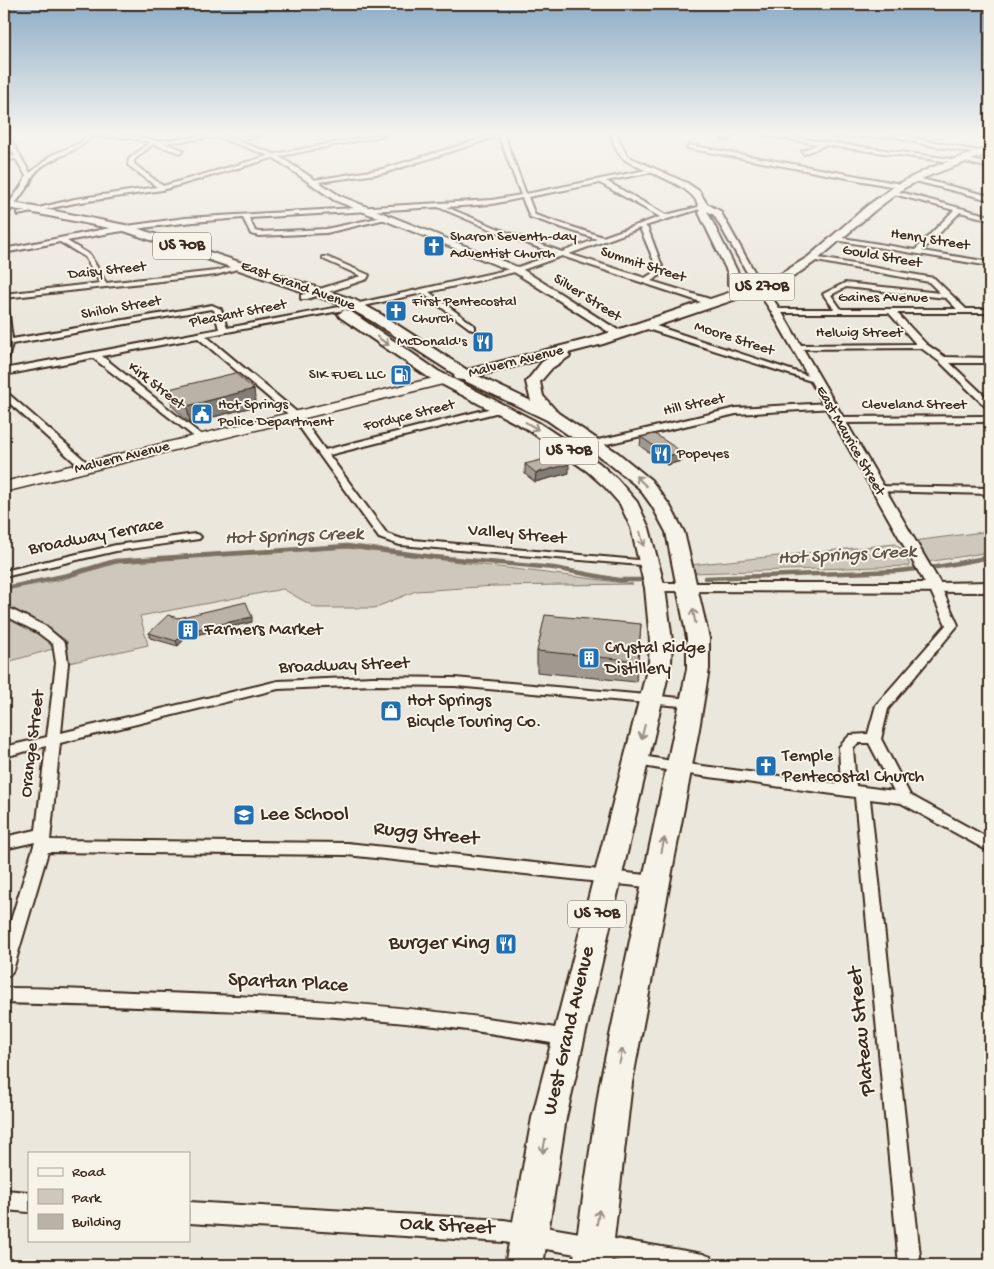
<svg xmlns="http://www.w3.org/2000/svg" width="994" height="1269" viewBox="0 0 994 1269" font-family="'Gochi Hand',sans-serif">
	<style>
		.green { fill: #cec8bc; stroke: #84796d }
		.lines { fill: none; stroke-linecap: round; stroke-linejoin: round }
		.stream { stroke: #7c7064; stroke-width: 4.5 }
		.minor-casing { stroke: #3b2a1e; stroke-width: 4 }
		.tertiary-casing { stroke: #3b2a1e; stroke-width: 4 }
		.secondary-casing { stroke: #3b2a1e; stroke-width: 3 }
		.primary-casing { stroke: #3b2a1e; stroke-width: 4 }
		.minor { fill: #f7f3e8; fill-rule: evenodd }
		.tertiary { fill: #f7f3e8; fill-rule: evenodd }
		.secondary { fill: #f7f3e8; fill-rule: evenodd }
		.primary { fill: #f7f3e8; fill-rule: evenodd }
		.wall { fill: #a09990; stroke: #3b2a1e }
		.shaded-wall { fill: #827d75; stroke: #3b2a1e }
		.building { fill: #bab2a7; stroke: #3b2a1e }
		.oneway { stroke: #998e83 }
		.labels { text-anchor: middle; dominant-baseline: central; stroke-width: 4; stroke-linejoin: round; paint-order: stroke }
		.far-poi-label { font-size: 15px; fill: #3b2a1e; stroke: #f7f3e8; text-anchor: start }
		.far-street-label { font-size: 15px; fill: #3b2a1e; stroke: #f7f3e8 }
		.shield { fill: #f7f3e8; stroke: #73665b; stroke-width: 1 }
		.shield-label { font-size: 16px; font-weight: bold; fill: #3b2a1e }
		.street-label { font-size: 18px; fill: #3b2a1e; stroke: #f7f3e8 }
		.poi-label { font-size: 18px; fill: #3b2a1e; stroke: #f7f3e8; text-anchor: start }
		.water-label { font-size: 19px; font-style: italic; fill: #615347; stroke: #f7f3e8 }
		.near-poi-label { font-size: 21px; fill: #3b2a1e; stroke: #f7f3e8; text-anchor: start }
		.near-street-label { font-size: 21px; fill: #3b2a1e; stroke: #f7f3e8 }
	</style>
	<rect width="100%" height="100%" fill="#ece7dc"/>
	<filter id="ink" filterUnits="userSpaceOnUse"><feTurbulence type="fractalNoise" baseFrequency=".02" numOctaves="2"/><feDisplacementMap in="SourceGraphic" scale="10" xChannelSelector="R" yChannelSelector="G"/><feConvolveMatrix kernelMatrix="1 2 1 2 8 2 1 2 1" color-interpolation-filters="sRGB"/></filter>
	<g filter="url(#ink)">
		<g class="green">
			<path d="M990,531V552L927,562L914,541Z"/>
			<path d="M895,544L904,551L910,566L692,573L690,565Z"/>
			<path d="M349,548L633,584L495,586L416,591L374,608H316L283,589L140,616L148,645L69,663L67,641L45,626L4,604V590L60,580L117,563Z"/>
			<path d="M4,616C20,624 44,633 53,649L4,663Z"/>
		</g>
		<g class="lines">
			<g class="stream">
				<path d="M705,578L898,571L937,567L990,557"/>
				<path d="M11,587L68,575L115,561L347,546L434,557L554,568L618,580H640"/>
			</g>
			<g class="minor-casing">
				<g id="minor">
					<path d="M4,135H8L30,173L52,155L82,142L87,135H126L157,141L219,135L217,137L164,143L183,150L181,153L153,144L134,160V164L163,186L275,154L378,135H386L276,157L162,190L75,203L18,215V213L75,199L157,187L128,165L129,159L150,142L125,137L91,136C78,156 37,157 30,183L4,219C3,204 22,191 26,176L16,159L4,161V157L15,156Z"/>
					<path d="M253,135H262L230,142L227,140Z"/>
					<path d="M494,135H504L526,194L651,169L653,172L606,181L666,215L706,205V207L645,226L648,229L662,266L659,276L651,281L716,301V305H710L562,256L519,271L429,292L475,326V330H472L422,293L355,308L206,336L299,414L325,450L500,406L503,407V411L329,455L387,534L402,539L649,561L653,562L655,564L653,566L400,545L379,538L293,418L198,338L102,356L204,437V441L201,442L93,358L4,375V369L219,329L214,310L211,309L12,344L8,359L4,362V306L8,308L12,339L212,305L221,309L227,328L355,304L515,268L556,254L504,235L438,207L249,218L255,231L259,232L326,229L387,216L390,218L326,233L259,236L251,234L243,218C183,222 125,229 67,241L90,255L106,283L216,271L242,264L244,265V267L216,275L4,298V294L100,283L85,257L60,242L4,253V249L105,229L185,218L492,200L521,195L499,136L384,173L311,183L308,181L383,169ZM600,183L660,217L603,237L535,215L528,197ZM522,198L530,217L597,239L562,252L509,233L446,207L492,204ZM640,228L656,266L653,273L645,278L569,254Z"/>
					<path d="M731,135H737L727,140L722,139Z"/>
					<path d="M762,135H773L959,160L962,158L990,164V168L961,161L958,163L825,145L804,154L802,151L818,144Z"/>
					<path d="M832,135H901L987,153L984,155L918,143L897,137H830Z"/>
					<path d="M689,145L901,184L904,186L901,188L687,148Z"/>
					<path d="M913,177L990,196V200L911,180Z"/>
					<path d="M892,190L990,216V220L960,212L922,251L990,262V266L835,240L834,239L837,237L915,250L954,210L890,193Z"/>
					<path d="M323,257H327L369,275L367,279L307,299H301V295L361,276L323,259Z"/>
					<path d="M813,257L934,278L966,309H990V313H897L926,344L945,357L990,358V363H950L990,401V409L987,408L940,362L921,348L793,349L792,347L796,345L916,344L889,313H776L772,311L773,309H834L823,294L845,283L940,293L929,282L811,260L810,259ZM846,287L946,298L957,309H841L831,295Z"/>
					<path d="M644,324H650L818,379L811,381L644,328Z"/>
					<path d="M4,390L90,465V469H82L4,398Z"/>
					<path d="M830,403L835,406L833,408L736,414L568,453L563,450L568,447L736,408Z"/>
					<path d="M990,416V422L838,423L833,420L838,417Z"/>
					<path d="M878,486L990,488V494L874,491L873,489Z"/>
					<path d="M195,534L199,535L201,537L199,539L116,551L4,577V571L116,545Z"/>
					<path d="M935,583L941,587L958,625L888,709L881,739L910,795L990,839V852L901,803L870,799L921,1265H899L855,797L695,775L637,765L632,763L630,760L632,757L637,755L695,765L841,784L839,747L850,735L868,734L876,705L946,625L929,587ZM858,743H869L894,791L856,786L853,748Z"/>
					<path d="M4,606L45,626L65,643L68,663L61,733L278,681L373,677L455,678L692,699L697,700L699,703L697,706L692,707L455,686L373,685L278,689L60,743L50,840L347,843L655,876L661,878L663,882L661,886L655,888L347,855L48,852L13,970L10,975L4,977V943L35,842L4,849V837L36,830L46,746L4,757V747L47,737L56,663L53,644L37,632L4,615Z"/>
					<path d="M4,988C46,988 89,990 132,992C279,996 423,1006 568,1030L575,1032L577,1038L575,1044L568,1046C521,1038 474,1030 426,1025C286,1010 145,1007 4,1003Z"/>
					<path d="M4,1190L29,1192V1212L4,1210Z"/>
					<path d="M189,1202L504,1220L703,1254L711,1257L714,1265H641L504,1242L189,1223Z"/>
				</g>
			</g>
			<g class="tertiary-casing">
				<g id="tertiary">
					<path d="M212,135H220L277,155L340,196L520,268L624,334L623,336H615L514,272L334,200L273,157Z"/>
					<path d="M611,135H617L627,156L687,183L699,191L707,204L720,211L755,273L781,311L940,583L990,582V592L650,591L647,588L650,585L655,583H925L771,311L761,296L728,284V273L699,213C703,185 642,173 624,159C617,154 614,143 611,135ZM707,211L714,215L756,288L738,282V273Z"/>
				</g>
			</g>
			<g class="secondary-casing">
				<path id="secondary" d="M442,376L449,380L447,383L4,492V482Z"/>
			</g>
			<g class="primary-casing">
				<g id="primary">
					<path d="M990,147V153L926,177L904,188L874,211L816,261L784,283L603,344L568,353L570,356L552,368L540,382L543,396L558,413L618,453L651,480L670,506L684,532L709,638V669L699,729L632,1083L611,1265H573L600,1083L687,669V638L666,532L652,506L639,488L606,461L547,420L463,380L455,379L454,374L372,321L345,306L124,231L4,207V201L130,226L355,300L382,315L467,370L593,338L776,277L808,257L867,206L898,184L930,168ZM550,357L542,362L526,382L531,401L478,376Z"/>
					<path d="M345,310L350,311L438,371L539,423L599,463L617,479L637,502L649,528L665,588L672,641L671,662L566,1118L543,1265H505L532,1118L649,662L650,641L645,588L631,528L620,504L605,487L587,471L527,429L428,377L340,317L338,314Z"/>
				</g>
			</g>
			<use href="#minor" class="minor"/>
			<use href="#tertiary" class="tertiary"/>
			<use href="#secondary" class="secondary"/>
			<use href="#primary" class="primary"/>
		</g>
		<g class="wall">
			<path d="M169,389L256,406L190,423L172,406Z"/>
			<path d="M641,437L682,452L681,461L667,465L640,446Z"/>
			<path d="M525,464L569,473L535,482L525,474Z"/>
			<path d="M178,618L252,622L186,637L178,646L150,638L149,633Z"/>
			<path d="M641,624L636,682L537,672V651Z"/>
		</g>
		<g class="shaded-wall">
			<path d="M254,389L256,406L190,423L187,406Z"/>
			<path d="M682,452L681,461L667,465L668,456Z"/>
			<path d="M569,464V473L535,482L536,473Z"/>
			<path d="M252,617V622L186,637L178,646L176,641L185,632Z"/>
		</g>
		<g class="building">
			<path d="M235,373L254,389L187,406L169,389Z"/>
			<path d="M655,434L682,452L668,456L641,437Z"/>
			<path d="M558,456L569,464L536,473L525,464Z"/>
			<path d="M246,602L252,617L185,632L176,641L149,633L168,615L178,618Z"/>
			<path d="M545,615L641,624L638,661L537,651Z"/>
		</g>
		<defs><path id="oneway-shaft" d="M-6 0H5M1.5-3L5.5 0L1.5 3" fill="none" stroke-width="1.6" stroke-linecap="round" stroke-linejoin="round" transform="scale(1.25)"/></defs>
		<g class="oneway">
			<use href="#oneway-shaft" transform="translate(383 341) rotate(36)"/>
			<use href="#oneway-shaft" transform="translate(532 426) rotate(31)"/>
			<use href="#oneway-shaft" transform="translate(641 481) rotate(-136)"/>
			<use href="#oneway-shaft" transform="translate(642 539) rotate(76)"/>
			<use href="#oneway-shaft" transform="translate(694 616) rotate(-101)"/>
			<use href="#oneway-shaft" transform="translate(643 732) rotate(104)"/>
			<use href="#oneway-shaft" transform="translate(663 845) rotate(-78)"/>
			<use href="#oneway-shaft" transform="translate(621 1056) rotate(-79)"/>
			<use href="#oneway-shaft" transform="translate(544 1146) rotate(100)"/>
			<use href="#oneway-shaft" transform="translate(598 1217) rotate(-82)"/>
		</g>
	</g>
	<linearGradient id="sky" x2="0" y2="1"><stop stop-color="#8eacc6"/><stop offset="0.43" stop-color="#f6f4ef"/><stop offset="1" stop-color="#f6f4ef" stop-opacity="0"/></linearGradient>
	<rect width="994" height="312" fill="url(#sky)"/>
	<defs>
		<g id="church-square" transform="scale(1.125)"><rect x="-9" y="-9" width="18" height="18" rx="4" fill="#1f6fb2" stroke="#f7f3e8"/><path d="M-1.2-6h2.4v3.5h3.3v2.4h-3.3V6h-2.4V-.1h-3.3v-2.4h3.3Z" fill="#fff"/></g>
		<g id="restaurant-square" transform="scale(1.125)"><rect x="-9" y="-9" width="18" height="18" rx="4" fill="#1f6fb2" stroke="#f7f3e8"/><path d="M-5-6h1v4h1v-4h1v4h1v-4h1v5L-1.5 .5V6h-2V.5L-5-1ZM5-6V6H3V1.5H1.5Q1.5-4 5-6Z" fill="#fff"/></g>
		<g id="fuel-square" transform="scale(1.125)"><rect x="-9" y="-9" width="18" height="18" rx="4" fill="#1f6fb2" stroke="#f7f3e8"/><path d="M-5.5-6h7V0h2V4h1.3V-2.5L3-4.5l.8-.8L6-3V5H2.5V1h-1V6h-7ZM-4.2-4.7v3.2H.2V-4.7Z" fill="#fff"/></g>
		<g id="civic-square" transform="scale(1.125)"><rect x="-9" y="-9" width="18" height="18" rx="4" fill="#1f6fb2" stroke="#f7f3e8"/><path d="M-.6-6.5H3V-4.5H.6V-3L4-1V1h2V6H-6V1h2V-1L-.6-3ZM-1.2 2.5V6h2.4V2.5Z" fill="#fff"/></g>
		<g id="building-square" transform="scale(1.125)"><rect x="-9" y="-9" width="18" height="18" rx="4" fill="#1f6fb2" stroke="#f7f3e8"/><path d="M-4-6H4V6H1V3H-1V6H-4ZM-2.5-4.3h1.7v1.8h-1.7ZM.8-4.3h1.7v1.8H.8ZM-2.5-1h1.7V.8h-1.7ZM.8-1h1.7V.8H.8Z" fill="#fff"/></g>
		<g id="shop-square" transform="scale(1.125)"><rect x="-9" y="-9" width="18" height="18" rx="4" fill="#1f6fb2" stroke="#f7f3e8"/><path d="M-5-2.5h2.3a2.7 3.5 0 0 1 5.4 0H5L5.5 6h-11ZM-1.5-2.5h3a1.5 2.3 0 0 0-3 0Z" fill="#fff"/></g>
		<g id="school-square" transform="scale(1.125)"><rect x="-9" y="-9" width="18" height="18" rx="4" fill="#1f6fb2" stroke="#f7f3e8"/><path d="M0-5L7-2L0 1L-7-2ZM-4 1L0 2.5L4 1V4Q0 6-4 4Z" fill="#fff"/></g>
	</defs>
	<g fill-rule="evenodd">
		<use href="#church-square" x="434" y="246"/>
		<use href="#church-square" x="396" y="311"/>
		<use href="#restaurant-square" x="483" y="342"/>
		<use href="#fuel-square" x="401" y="375"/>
		<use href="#civic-square" x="202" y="414"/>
		<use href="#restaurant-square" x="661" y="454"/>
		<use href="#building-square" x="188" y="630"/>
		<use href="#building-square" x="589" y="658"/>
		<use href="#shop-square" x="391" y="711"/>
		<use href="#church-square" x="766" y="766"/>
		<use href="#school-square" x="244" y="815"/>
		<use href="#restaurant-square" x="506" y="944"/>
	</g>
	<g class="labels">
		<g class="far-poi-label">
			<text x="450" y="237">Sharon Seventh-day<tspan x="450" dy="17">Adventist Church</tspan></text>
			<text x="412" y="302">First Pentecostal<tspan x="412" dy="17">Church</tspan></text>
			<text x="467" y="342" text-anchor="end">McDonald's</text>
			<text x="385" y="375" text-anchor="end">SIK FUEL LLC</text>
			<text x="218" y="405">Hot Springs<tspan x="218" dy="17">Police Department</tspan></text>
			<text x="677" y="454">Popeyes</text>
		</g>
		<g class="far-street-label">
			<text transform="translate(930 240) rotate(9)">Henry Street</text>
			<text transform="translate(882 257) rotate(10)">Gould Street</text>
			<text transform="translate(643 265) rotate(18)">Summit Street</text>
			<text transform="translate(107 271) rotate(-6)">Daisy Street</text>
			<text transform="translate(298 286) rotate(20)">East Grand Avenue</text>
			<text transform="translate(587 298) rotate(32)">Silver Street</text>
			<text x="883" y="298">Gaines Avenue</text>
			<text transform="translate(121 308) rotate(-10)">Shiloh Street</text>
			<text transform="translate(238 314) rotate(-11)">Pleasant Street</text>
			<text x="859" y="333">Helwig Street</text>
			<text transform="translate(734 339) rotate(18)">Moore Street</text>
			<text transform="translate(516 362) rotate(-14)">Malvern Avenue</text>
			<text transform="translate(156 386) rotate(38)">Kirk Street</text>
			<text transform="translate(694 405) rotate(-12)">Hill Street</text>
			<text x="914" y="405">Cleveland Street</text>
			<text transform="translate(409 416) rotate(-14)">Fordyce Street</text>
			<text transform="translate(850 441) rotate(60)">East Maurice Street</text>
			<text transform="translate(122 458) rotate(-14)">Malvern Avenue</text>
		</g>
		<g class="shield">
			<rect x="153" y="232.5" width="58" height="27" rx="4"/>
			<rect x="729.5" y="273.5" width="65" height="27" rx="4"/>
			<rect x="540" y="437.5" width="58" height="27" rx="4"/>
			<rect x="568" y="900.5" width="58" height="27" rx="4"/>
		</g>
		<g class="shield-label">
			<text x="182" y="246">US 70B</text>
			<text x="762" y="287">US 270B</text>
			<text x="569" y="451">US 70B</text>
			<text x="597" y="914">US 70B</text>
		</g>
		<g class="street-label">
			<text transform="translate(517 535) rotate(5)">Valley Street</text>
			<text transform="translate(96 537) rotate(-11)">Broadway Terrace</text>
			<text transform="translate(344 666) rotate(-2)">Broadway Street</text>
			<text transform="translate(33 744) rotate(-83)">Orange Street</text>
		</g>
		<g class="poi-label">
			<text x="204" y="630">Farmers Market</text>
			<text x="605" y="648">Crystal Ridge<tspan x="605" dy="21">Distillery</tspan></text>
			<text x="407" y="701">Hot Springs<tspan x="407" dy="21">Bicycle Touring Co.</tspan></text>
			<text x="782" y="756">Temple<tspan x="782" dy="21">Pentecostal Church</tspan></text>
		</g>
		<g class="water-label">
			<text transform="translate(294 537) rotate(-2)">Hot Springs Creek</text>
			<text transform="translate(847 556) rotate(-3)">Hot Springs Creek</text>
		</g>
		<g class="near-poi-label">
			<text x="260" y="815">Lee School</text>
			<text x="490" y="944" text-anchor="end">Burger King</text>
		</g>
		<g class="near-street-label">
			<text transform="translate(426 835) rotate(6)">Rugg Street</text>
			<text transform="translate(288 984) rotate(3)">Spartan Place</text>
			<text transform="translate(570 1031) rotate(-77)">West Grand Avenue</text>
			<text transform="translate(863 1031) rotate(-96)">Plateau Street</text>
			<text transform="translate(447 1227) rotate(3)">Oak Street</text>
		</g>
	</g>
	<rect width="994" height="1269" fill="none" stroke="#f7f3e8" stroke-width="20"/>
	<rect x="10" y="10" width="974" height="1249" fill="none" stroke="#3b2a1e" stroke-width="2" filter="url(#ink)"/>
	<rect x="28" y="1152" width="162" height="90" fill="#f7f3e8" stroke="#aca397"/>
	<rect x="38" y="1168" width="25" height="8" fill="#f7f3e8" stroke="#aca397"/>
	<text x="72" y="1176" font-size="15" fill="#3b2a1e">Road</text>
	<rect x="38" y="1189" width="25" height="15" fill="#cec8bc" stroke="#aca397"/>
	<text x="72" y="1202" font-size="15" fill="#3b2a1e">Park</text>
	<rect x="38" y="1214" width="25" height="15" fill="#bab2a7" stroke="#aca397"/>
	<text x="72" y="1226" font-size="15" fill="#3b2a1e">Building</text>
</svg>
